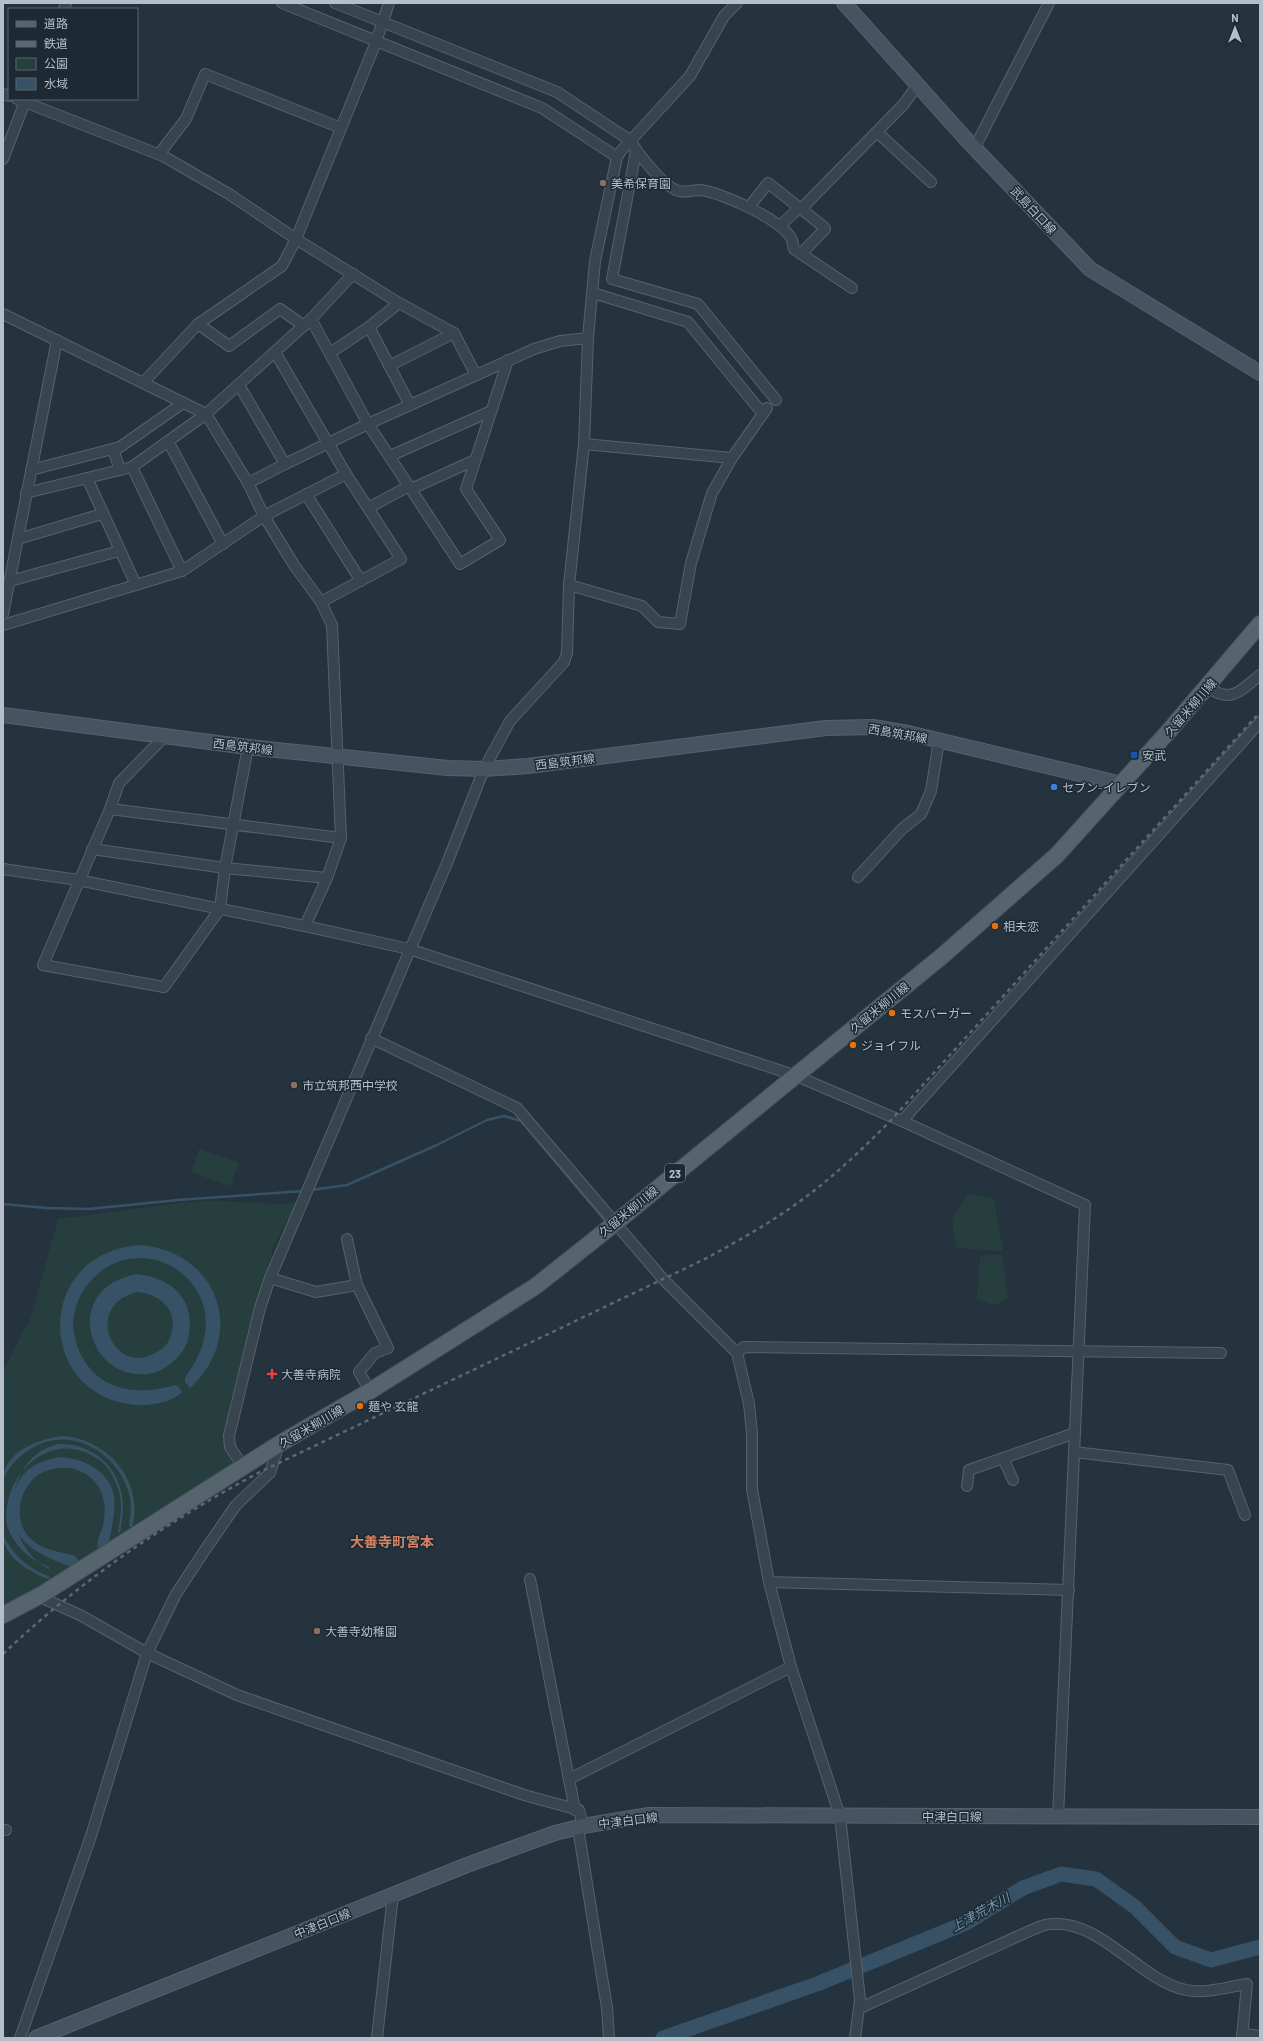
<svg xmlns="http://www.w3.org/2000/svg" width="1263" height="2041" viewBox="0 0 1263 2041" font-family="Barlow,'Noto Sans JP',sans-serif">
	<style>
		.green { fill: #263f3e }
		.water { fill: #375266; fill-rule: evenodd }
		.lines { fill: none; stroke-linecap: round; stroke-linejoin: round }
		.stream { stroke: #375266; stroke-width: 2.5 }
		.river { stroke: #375266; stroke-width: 15 }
		.street-casing { stroke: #56626c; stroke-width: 12 }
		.secondary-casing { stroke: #56626c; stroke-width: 16 }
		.primary-casing { stroke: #414e57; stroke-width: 18 }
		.street { stroke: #38454e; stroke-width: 10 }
		.secondary { stroke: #465461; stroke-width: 14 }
		.primary { stroke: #56646e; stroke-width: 16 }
		.rail { stroke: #5a6975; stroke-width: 2.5; stroke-dasharray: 4 4; stroke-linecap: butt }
		.education-dot { fill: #8d6e63; stroke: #1d2a33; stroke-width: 1.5 }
		.transit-dot { fill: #1a4fb4; stroke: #1d2a33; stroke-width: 1.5 }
		.shop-dot { fill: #3f7fe0; stroke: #1d2a33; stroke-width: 1.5 }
		.food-dot { fill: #e8710a; stroke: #1d2a33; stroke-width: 1.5 }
		.health-dot { fill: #e0444e; stroke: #1d2a33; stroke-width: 1.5 }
		.labels { text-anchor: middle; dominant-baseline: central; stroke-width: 3; stroke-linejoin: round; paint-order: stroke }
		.shield { fill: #1d2a33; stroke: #87929c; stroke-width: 1 }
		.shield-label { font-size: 11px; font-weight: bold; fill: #b4bfc9 }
		.poi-label { font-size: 12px; fill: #b4bfc9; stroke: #1d2a33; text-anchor: start }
		.street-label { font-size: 12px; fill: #b4bfc9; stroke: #1d2a33 }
		.water-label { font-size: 13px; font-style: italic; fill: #7396ad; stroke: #1d2a33 }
		.quarter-label { font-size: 14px; font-weight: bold; fill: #d78262; stroke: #1d2a33 }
	</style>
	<rect width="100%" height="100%" fill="#24333e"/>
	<g class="green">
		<path d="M199,1149L239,1163L230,1186L191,1172Z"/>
		<path d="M969,1193L994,1199L1003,1251L956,1248L952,1219Z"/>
		<path d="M213,1201L282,1204L297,1202L271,1252L272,1256L263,1283L228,1448L237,1466L5,1611L3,1594V1371L31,1317L58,1219L188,1202Z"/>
		<path d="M980,1255H1002L1008,1298L995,1305L977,1299Z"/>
	</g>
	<g class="water">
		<path d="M140,1245C218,1251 248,1335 190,1388L185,1382V1377C253,1290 138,1214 85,1288C76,1301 71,1319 74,1334C85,1386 128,1399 175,1385L178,1386L182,1392C174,1401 154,1405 143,1405C36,1404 30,1253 140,1245Z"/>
		<path d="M136,1274C173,1278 197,1300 188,1339C185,1351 176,1360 166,1367C158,1373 147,1375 138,1374C94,1372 72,1313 108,1286C117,1279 126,1277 136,1274ZM137,1292C163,1294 181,1314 169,1340C166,1347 160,1351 153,1354C114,1375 82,1306 137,1292Z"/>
		<path d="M62,1436C106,1438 145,1481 132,1527L129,1526C131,1514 132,1502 128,1490C114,1448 64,1423 26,1452C16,1459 8,1468 3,1480C3,1452 39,1439 62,1436Z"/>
		<path d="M58,1444C90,1443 117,1464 122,1496C124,1508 122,1521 120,1533L118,1532C120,1520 122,1508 120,1496C119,1488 115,1481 111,1473C106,1464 99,1459 89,1454C45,1432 0,1479 7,1526C14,1546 30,1560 49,1567V1569C0,1544 0,1459 58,1444Z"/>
		<path d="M58,1457C81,1457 111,1471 114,1497C116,1512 111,1529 109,1544L71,1567C54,1560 36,1554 23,1540C15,1531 12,1521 12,1509C13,1477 28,1464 58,1457ZM71,1468C99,1475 109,1498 103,1525C101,1533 96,1540 98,1549L78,1561L75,1556C60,1551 44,1551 32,1540C12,1523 18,1489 38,1475C48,1468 59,1468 71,1468Z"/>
		<path d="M3,1535C14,1556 28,1568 50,1577L49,1579C30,1573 3,1556 3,1535Z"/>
	</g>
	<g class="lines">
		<g class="stream">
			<path d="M311,1190L347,1185L437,1145L487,1120L504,1116L521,1121L606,1222"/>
			<path d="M3,1204L46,1208L89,1209L178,1200L304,1191"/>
		</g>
		<path class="river" d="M663,2038L817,1984L966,1923L1023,1888L1061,1874L1096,1879L1135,1907L1175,1947L1211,1960L1260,1947"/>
		<g class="street-casing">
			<g id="street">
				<path d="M282,3L542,108L617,157"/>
				<path d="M335,3L557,92L631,141C638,154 662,184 676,190C684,194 691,190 700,190C721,192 783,220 792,240C793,243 793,247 794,249L852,288"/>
				<path d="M64,9L66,3"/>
				<path d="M3,94L9,96"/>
				<path d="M17,99L163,156L229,194L296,239L399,303L454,333L476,375"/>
				<path d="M877,132L931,182"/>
				<path d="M975,147L1049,3"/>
				<path d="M636,151L612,279L698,304L776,400"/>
				<path d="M159,154L186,119L205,74L341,128"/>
				<path d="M3,159L26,99"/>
				<path d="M749,207L768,183L824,227L825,229L801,254"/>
				<path d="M801,209L904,104L918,84"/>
				<path d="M780,226L799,208"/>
				<path d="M593,293L688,322L763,414"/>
				<path d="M3,314L206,414L248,483L264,516L294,565L321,602L332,625L341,838L327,878L305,926"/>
				<path d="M311,319L368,424L460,564L500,540L466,489L508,360"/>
				<path d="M198,324L229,346L280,309L304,326"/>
				<path d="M369,327L410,405"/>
				<path d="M275,352L346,474"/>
				<path d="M330,353L369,327L399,303"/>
				<path d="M389,366L454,333"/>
				<path d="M143,383L198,324L282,266L296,239L376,42L389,3"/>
				<path d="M239,385L285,464L368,424L534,349L560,341L588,338"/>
				<path d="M168,441L223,544"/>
				<path d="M584,444L732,458"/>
				<path d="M113,449L120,470"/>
				<path d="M390,456L491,411"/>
				<path d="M132,467L182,571"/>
				<path d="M31,470L120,447L183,403"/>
				<path d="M87,478L136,585"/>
				<path d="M248,483L285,464"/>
				<path d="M411,489L475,460"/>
				<path d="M26,493L132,467L206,414L311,319L353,274"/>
				<path d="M306,494L361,581"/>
				<path d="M18,539L102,514"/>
				<path d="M10,581L119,551"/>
				<path d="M569,585L642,606L658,622L680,624L691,563L712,493L732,458L767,408"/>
				<path d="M321,602L401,559L368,508L409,486"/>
				<path d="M3,614L57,340"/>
				<path d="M3,625L182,571L264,516L346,474L368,508"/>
				<path d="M1207,687C1232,704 1240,691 1260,675"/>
				<path d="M165,736L119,783L110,809L43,965L164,987L220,909L225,868L248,747"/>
				<path d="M110,809L341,838"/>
				<path d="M92,849L225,868L327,878"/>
				<path d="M3,869L78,880L305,926L409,949L794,1075L902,1121L1085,1205L1058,1817"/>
				<path d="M858,877L902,829L921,814L931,791L939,740"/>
				<path d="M371,1038L517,1108L663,1279L737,1353L749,1404L752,1433V1489L769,1582L791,1667L840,1816L860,2000L855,2038"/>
				<path d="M902,1121L1260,722"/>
				<path d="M347,1239L357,1285L388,1348L375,1353L359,1372L370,1391"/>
				<path d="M270,1278L316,1292L357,1285"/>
				<path d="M737,1353L744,1347L1221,1353"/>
				<path d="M1074,1452L1228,1470L1245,1515"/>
				<path d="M1003,1458L1013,1480"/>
				<path d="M244,1468L230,1447L229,1436L260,1308L270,1278L447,863L484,769L510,721L564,662L567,653L569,585L584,444L588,338L595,261L617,157L621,151L690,76L724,16L737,3"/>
				<path d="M967,1486L969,1470L1075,1433"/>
				<path d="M530,1579L575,1810"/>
				<path d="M769,1582L1069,1590"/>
				<path d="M41,1595L40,1597L80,1615L147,1653L237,1695L524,1795L579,1810L583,1826"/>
				<path d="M569,1779L791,1667"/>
				<path d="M578,1828L607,2008L609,2038"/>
				<path d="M3,1830H6"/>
				<path d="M860,2008L1025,1933C1033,1930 1043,1924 1051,1924C1102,1920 1139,1980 1186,1990C1205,1994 1228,1987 1247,1984L1242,2038"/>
				<path d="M1242,2034L1260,2036"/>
				<path d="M20,2038L91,1836L147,1653L176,1594L205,1550L236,1505L270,1473L279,1444"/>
				<path d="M377,2038L393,1895"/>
			</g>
		</g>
		<g class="secondary-casing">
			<g id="secondary">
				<path d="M844,3L965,138L1090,269L1260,373"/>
				<path d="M3,715L248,747L448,768L484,769L528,766L826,728L873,727L908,733L1122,784"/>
				<path d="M36,2038L467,1865L555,1833L583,1826L649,1815L1260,1817"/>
			</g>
		</g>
		<g class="primary-casing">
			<path id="primary" d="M3,1615L41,1595L279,1444L370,1391L473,1326L536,1286L614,1224L941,957L1057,855L1168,732L1260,624"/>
		</g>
		<use href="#street" class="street"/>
		<use href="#secondary" class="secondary"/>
		<use href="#primary" class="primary"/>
		<path class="rail" d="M3,1654C80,1581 166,1522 260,1472L707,1258C732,1244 758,1230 783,1213C824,1186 859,1153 893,1118L1260,712"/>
	</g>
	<g class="education-dot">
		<circle cx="603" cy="183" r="4"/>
		<circle cx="294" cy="1085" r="4"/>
		<circle cx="317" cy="1631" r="4"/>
	</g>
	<rect class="transit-dot" x="1130" y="751" width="8" height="8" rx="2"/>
	<circle class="shop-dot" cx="1054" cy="787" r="4"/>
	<g class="food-dot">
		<circle cx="995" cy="926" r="4"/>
		<circle cx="892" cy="1013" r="4"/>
		<circle cx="853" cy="1045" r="4"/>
		<circle cx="360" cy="1406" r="4"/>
	</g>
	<path class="health-dot" d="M270 1368h4v4h4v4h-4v4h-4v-4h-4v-4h4z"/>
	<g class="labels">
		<rect class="shield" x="665" y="1164" width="20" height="18" rx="3"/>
		<g class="shield-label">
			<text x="675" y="1173">23</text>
		</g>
		<g class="poi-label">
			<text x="611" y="183">美希保育園</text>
			<text x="1142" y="755">安武</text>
			<text x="1062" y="787">セブン-イレブン</text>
			<text x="1003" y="926">相夫恋</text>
			<text x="900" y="1013">モスバーガー</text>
			<text x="861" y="1045">ジョイフル</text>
			<text x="302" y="1085">市立筑邦西中学校</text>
			<text x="281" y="1374">大善寺病院</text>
			<text x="368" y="1406">麺や 玄龍</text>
			<text x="325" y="1631">大善寺幼稚園</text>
		</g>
		<g class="street-label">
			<text transform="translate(1034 210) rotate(47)">武島白口線</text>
			<text transform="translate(1190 707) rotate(-49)">久留米柳川線</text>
			<text transform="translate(898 733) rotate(10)">西島筑邦線</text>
			<text transform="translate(243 746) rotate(7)">西島筑邦線</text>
			<text transform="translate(565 761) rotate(-7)">西島筑邦線</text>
			<text transform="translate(879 1007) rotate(-39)">久留米柳川線</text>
			<text transform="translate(628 1211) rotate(-39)">久留米柳川線</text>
			<text transform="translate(311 1426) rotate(-30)">久留米柳川線</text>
			<text x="952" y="1816">中津白口線</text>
			<text transform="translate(628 1820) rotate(-7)">中津白口線</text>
			<text transform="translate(322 1923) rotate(-22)">中津白口線</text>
		</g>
		<g class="water-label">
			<text transform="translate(980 1912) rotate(-29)">上津荒木川</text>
		</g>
		<g class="quarter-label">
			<text x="392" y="1541">大善寺町宮本</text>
		</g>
	</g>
	<rect width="1263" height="2041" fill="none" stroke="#b4bfc9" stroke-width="8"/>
	<rect x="8" y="8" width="130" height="92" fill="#1d2a33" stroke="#59666f"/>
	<rect x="16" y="21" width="20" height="6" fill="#56646e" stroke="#59666f"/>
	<text x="44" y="28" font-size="12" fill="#b4bfc9">道路</text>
	<rect x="16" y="41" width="20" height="6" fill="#5a6975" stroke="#59666f"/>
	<text x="44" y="48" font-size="12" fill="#b4bfc9">鉄道</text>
	<rect x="16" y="58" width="20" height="12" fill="#263f3e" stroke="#59666f"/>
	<text x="44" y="68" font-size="12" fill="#b4bfc9">公園</text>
	<rect x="16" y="78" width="20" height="12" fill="#375266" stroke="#59666f"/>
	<text x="44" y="88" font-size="12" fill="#b4bfc9">水域</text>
	<g transform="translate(1235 28)" stroke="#1d2a33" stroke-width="3" paint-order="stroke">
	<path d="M0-3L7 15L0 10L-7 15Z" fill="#b4bfc9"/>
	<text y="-6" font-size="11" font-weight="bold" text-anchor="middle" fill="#b4bfc9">N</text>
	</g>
</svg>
